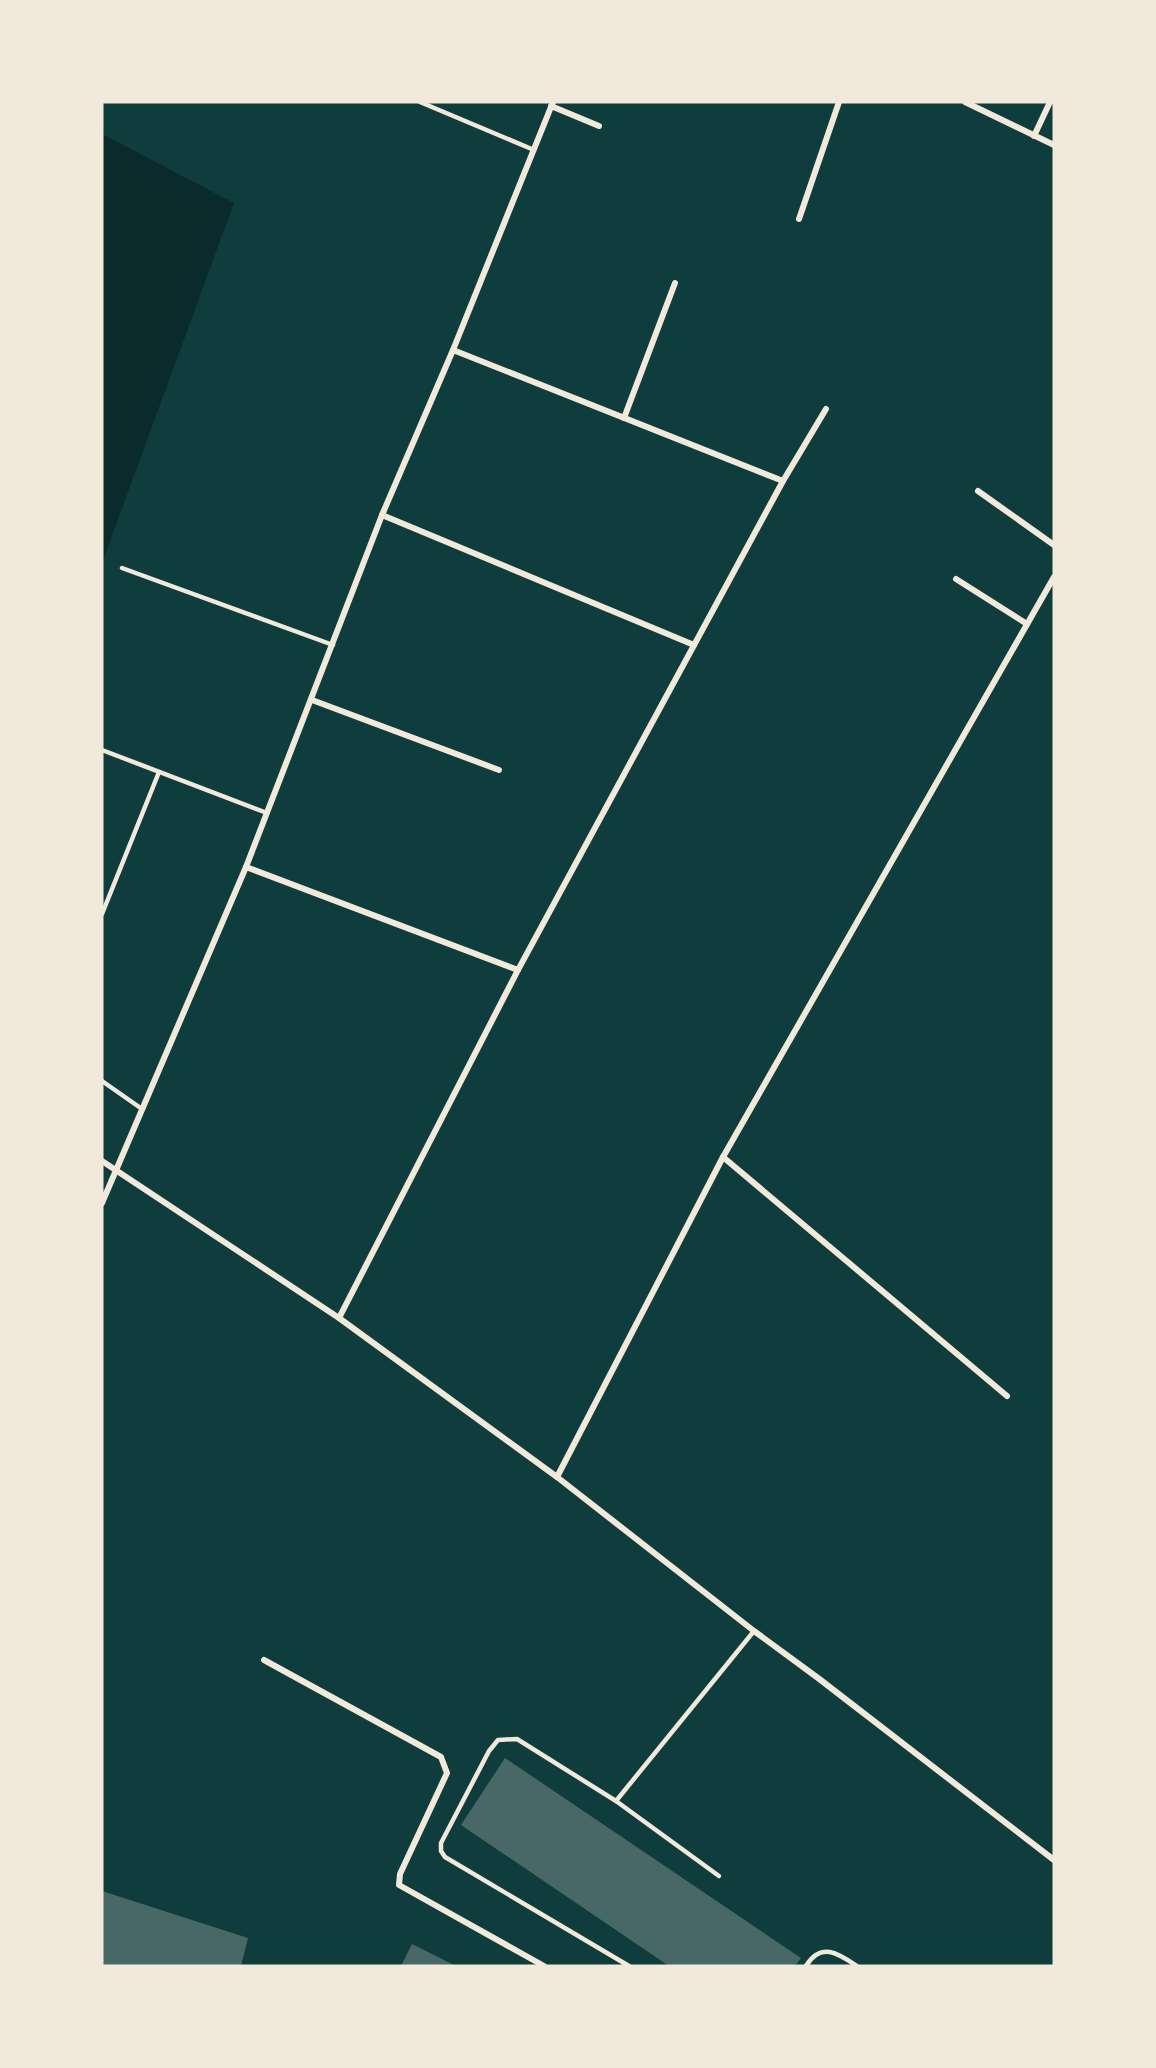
<svg xmlns="http://www.w3.org/2000/svg" width="1156" height="2068" viewBox="0 0 1156 2068" font-family="'DejaVu Sans',sans-serif">
	<style>
		.water { fill: #0a2a2b }
		.building { fill: #486865 }
		.lines { fill: none; stroke-linecap: round; stroke-linejoin: round }
		.service { stroke: #f1e9da; stroke-width: 4.5 }
		.minor { stroke: #f1e9da; stroke-width: 6 }
	</style>
	<rect width="100%" height="100%" fill="#0f3d3e"/>
	<path class="water" d="M102,134L234,203L102,563Z"/>
	<g class="building">
		<path d="M505,1758L801,1958L795,1966H669L461,1825Z"/>
		<path d="M102,1891L248,1938L241,1966H102Z"/>
		<path d="M412,1944L456,1966H401Z"/>
	</g>
	<g class="lines">
		<g class="service">
			<path d="M420,102L534,150"/>
			<path d="M122,568L333,645"/>
			<path d="M102,750L267,813"/>
			<path d="M102,914L159,772"/>
			<path d="M102,1081L142,1109"/>
			<path d="M616,1801L719,1876"/>
			<path d="M629,1966L445,1857L441,1851V1843L489,1751L498,1740L517,1739L616,1801L754,1631"/>
			<path d="M806,1966C821,1941 839,1954 857,1966"/>
		</g>
		<g class="minor">
			<path d="M965,102L1054,145"/>
			<path d="M551,106L599,126"/>
			<path d="M1034,136L1050,102"/>
			<path d="M799,219L839,102"/>
			<path d="M624,418L675,283"/>
			<path d="M783,481L826,409"/>
			<path d="M978,491L1054,545"/>
			<path d="M382,515L694,645"/>
			<path d="M956,579L1027,624"/>
			<path d="M312,700L499,770"/>
			<path d="M246,867L518,970"/>
			<path d="M723,1157L1007,1396"/>
			<path d="M102,1161L339,1318L557,1477L754,1631L818,1678L1054,1860"/>
			<path d="M102,1203L246,867L382,515L453,350L553,102"/>
			<path d="M339,1318L518,970L783,481L453,350"/>
			<path d="M557,1477L723,1157L1054,577"/>
			<path d="M264,1660L441,1757L447,1773L400,1874L399,1885L544,1966"/>
		</g>
	</g>
	<rect width="1156" height="2068" fill="none" stroke="#f1e9da" stroke-width="207"/>
</svg>
